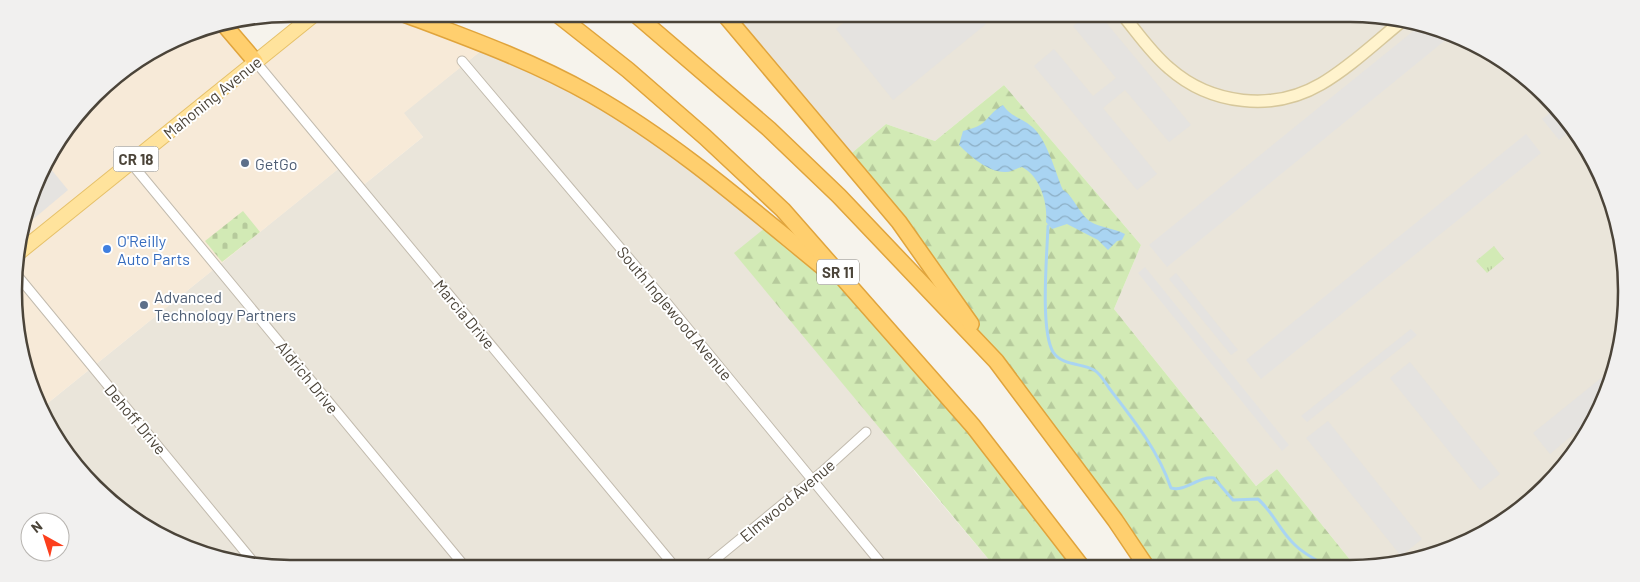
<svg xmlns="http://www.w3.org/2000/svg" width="1640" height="582" viewBox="0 0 1640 582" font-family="Barlow,sans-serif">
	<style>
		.residential { fill: #eae5da }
		.commercial { fill: #f7ead8 }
		.forest { fill: url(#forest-firs) }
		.cemetery { fill: url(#cemetery-stones) }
		.park { fill: url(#park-tufts) }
		.parking { fill: #e5e3e0 }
		.water { fill: url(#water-waves) }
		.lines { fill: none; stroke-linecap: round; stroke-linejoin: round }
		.stream { stroke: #a9d4f2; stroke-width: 3 }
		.street-casing { stroke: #c2bbae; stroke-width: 11 }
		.secondary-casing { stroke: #d6c79b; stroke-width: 14 }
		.primary-casing { stroke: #e6c16a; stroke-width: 16 }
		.highway-casing { stroke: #e0a43c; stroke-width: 18 }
		.street { stroke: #fff; stroke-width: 9 }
		.secondary { stroke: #fff3cd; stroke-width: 11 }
		.primary { stroke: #ffe39c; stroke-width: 14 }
		.highway { stroke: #ffcf6e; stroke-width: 15 }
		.service-dot { fill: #5c6f8a; stroke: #fff; stroke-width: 2 }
		.shop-dot { fill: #3f7fe0; stroke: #fff; stroke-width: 2 }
		.labels { text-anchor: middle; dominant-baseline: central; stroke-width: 4; stroke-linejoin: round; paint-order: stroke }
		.shield { fill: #fff; stroke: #817c74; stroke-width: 1 }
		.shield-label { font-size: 15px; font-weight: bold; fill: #4b4439 }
		.street-label { font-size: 16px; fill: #4b4439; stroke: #fff }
		.service-label { font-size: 16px; fill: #4e5e75; stroke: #fff; text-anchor: start }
		.shop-label { font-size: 16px; fill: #366cbe; stroke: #fff; text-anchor: start }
		.rim { fill: none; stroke: #4b4439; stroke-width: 2.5 }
	</style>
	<defs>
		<pattern id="forest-firs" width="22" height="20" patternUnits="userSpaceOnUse" patternTransform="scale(1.25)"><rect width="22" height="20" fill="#d2eab5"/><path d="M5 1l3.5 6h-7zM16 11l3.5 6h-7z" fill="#b6ca9c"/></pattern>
		<pattern id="cemetery-stones" width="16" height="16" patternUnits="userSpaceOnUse" patternTransform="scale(1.25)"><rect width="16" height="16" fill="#d2eab5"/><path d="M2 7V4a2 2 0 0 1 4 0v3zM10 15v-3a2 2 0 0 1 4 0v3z" fill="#b6ca9c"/></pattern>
		<pattern id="park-tufts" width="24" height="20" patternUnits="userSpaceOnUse" patternTransform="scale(1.25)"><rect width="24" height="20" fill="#d2eab5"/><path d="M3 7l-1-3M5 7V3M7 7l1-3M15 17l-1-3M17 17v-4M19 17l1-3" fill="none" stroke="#b6ca9c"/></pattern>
		<pattern id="water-waves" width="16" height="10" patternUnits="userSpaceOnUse" patternTransform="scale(1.25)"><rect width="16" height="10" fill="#a9d4f2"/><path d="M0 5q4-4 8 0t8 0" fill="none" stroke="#8caec5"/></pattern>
	</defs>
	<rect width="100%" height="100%" fill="#f6f3ec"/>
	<g class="residential">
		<path d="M724,14H1349L1420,23L1518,71L1589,152L1624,255L1617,362L1589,430L1532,499L1471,540L1385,566H1355L1277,469L1256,486L1114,309L1141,245L1004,85L935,141L886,124L846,158Z"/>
		<path d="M487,46L559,77L770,224L915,472L995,567L291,568L220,559L137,521L61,445L43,407L343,165L361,187L423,137L403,113Z"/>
	</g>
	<path class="commercial" d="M315,14H404L487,46L404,113L423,137L361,187L342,166L43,407L23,362L16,255L42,168L108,83L185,35L226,27L256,61Z"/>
	<g class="forest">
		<path d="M1004,85L1141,245L1114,309L1256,486L1277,469L1355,566H1146L846,158L886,124L935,141Z"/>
		<path d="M770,224L858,295L1082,567H995L734,253Z"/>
	</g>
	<path class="cemetery" d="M243,211L260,232L222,262L205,241Z"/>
	<path class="park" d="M1494,246L1504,259L1487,273L1476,261Z"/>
	<g class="parking">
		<path d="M854,14H977L986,24L893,100L836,29Z"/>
		<path d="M1088,14H1099L1191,125L1169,142L1125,90L1103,108L1157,174L1137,190L1034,66L1054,49L1093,96L1116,78L1073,26Z"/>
		<path d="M1422,24L1448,38L1167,267L1149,245Z"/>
		<path d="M1553,111L1571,131L1559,140L1542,119Z"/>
		<path d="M1526,134L1541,153L1261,379L1246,360Z"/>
		<path d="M46,163L68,190L25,226L42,168Z"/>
		<path d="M1145,267L1289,445L1282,451L1138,273Z"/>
		<path d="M1176,273L1238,350L1231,355L1169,279Z"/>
		<path d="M1411,329L1417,335L1307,422L1301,416Z"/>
		<path d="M1410,362L1500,474L1480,490L1390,378Z"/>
		<path d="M1616,366L1594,417L1550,454L1533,433Z"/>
		<path d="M1328,421L1422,539L1401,556L1306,438Z"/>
	</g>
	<path class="water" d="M1003,105C1012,118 1021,117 1031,126C1047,138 1055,172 1063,190C1073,195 1079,214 1091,222C1101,228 1114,228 1125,234L1122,240L1117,241L1108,250L1098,240L1067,224L1052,229L1046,222C1048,203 1040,176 1022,167C1017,168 1011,172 1006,172C989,173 970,156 959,145L963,131C970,129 980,127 985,121C992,114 994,110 1003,105Z"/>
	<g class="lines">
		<path class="stream" d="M1048,226C1047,255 1040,329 1053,352C1062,366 1082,363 1094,370C1100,373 1105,382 1109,388C1133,419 1158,450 1171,488C1186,492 1198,476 1214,478L1233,500L1258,499C1273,512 1280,531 1295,545C1304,554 1316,560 1327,566"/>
		<g class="street-casing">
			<g id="street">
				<path d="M255,61L675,567"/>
				<path d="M462,61L666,302L884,567"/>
				<path d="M131,163L466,568"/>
				<path d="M17,275L255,564"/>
				<path d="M706,567L822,472L866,432"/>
			</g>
		</g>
		<g class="secondary-casing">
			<path id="secondary" d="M1122,14C1137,32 1151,53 1169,68C1211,105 1273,112 1321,84C1350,67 1376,42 1402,21"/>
		</g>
		<g class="primary-casing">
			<path id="primary" d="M16,255L315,14"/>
		</g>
		<g class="highway-casing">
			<g id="highway">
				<path d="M404,14C468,38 532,61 592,95C676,143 750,208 825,269"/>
				<path d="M557,14L628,70L705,137L783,210L973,426L1082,567"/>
				<path d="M635,14L769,129L839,196L996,361L1115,520L1146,566"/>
				<path d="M724,14L899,222L971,324"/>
				<path d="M226,27L255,61"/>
			</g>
		</g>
		<use href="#street" class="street"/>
		<use href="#secondary" class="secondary"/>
		<use href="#primary" class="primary"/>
		<use href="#highway" class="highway"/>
	</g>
	<g class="service-dot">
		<circle cx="245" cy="163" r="5"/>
		<circle cx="144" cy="305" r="5"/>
	</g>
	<circle class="shop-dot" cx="107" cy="249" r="5"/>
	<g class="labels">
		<g class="shield">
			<rect x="113.5" y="146.5" width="45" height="25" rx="4"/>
			<rect x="817" y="259.5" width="42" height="25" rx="4"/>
		</g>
		<g class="shield-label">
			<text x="136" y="159">CR 18</text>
			<text x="838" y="272">SR 11</text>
		</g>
		<g class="street-label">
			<text transform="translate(212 97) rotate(-39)">Mahoning Avenue</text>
			<text transform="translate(675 313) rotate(50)">South Inglewood Avenue</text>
			<text transform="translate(465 314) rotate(50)">Marcia Drive</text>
			<text transform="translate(308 377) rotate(51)">Aldrich Drive</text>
			<text transform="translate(136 419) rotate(50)">Dehoff Drive</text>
			<text transform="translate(787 500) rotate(-40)">Elmwood Avenue</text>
		</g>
		<g class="service-label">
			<text x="255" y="163">GetGo</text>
			<text x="154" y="296">Advanced<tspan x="154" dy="18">Technology Partners</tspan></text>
		</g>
		<g class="shop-label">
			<text x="117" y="240">O'Reilly<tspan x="117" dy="18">Auto Parts</tspan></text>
		</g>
	</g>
	<path d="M0 0H1640V582H0ZM290 22H1350A268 268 0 0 1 1618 290V292A268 268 0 0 1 1350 560H290A268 268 0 0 1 22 292V290A268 268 0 0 1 290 22Z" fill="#f1f0ef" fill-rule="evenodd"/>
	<path class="rim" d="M290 22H1350A268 268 0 0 1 1618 290V292A268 268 0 0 1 1350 560H290A268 268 0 0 1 22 292V290A268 268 0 0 1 290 22Z"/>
	<g transform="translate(45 537) rotate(321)"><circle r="24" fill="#ffffff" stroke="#b7b4b0"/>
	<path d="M0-4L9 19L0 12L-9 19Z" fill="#fc3f1d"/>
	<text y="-8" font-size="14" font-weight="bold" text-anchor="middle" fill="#4b4439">N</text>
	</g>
</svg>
